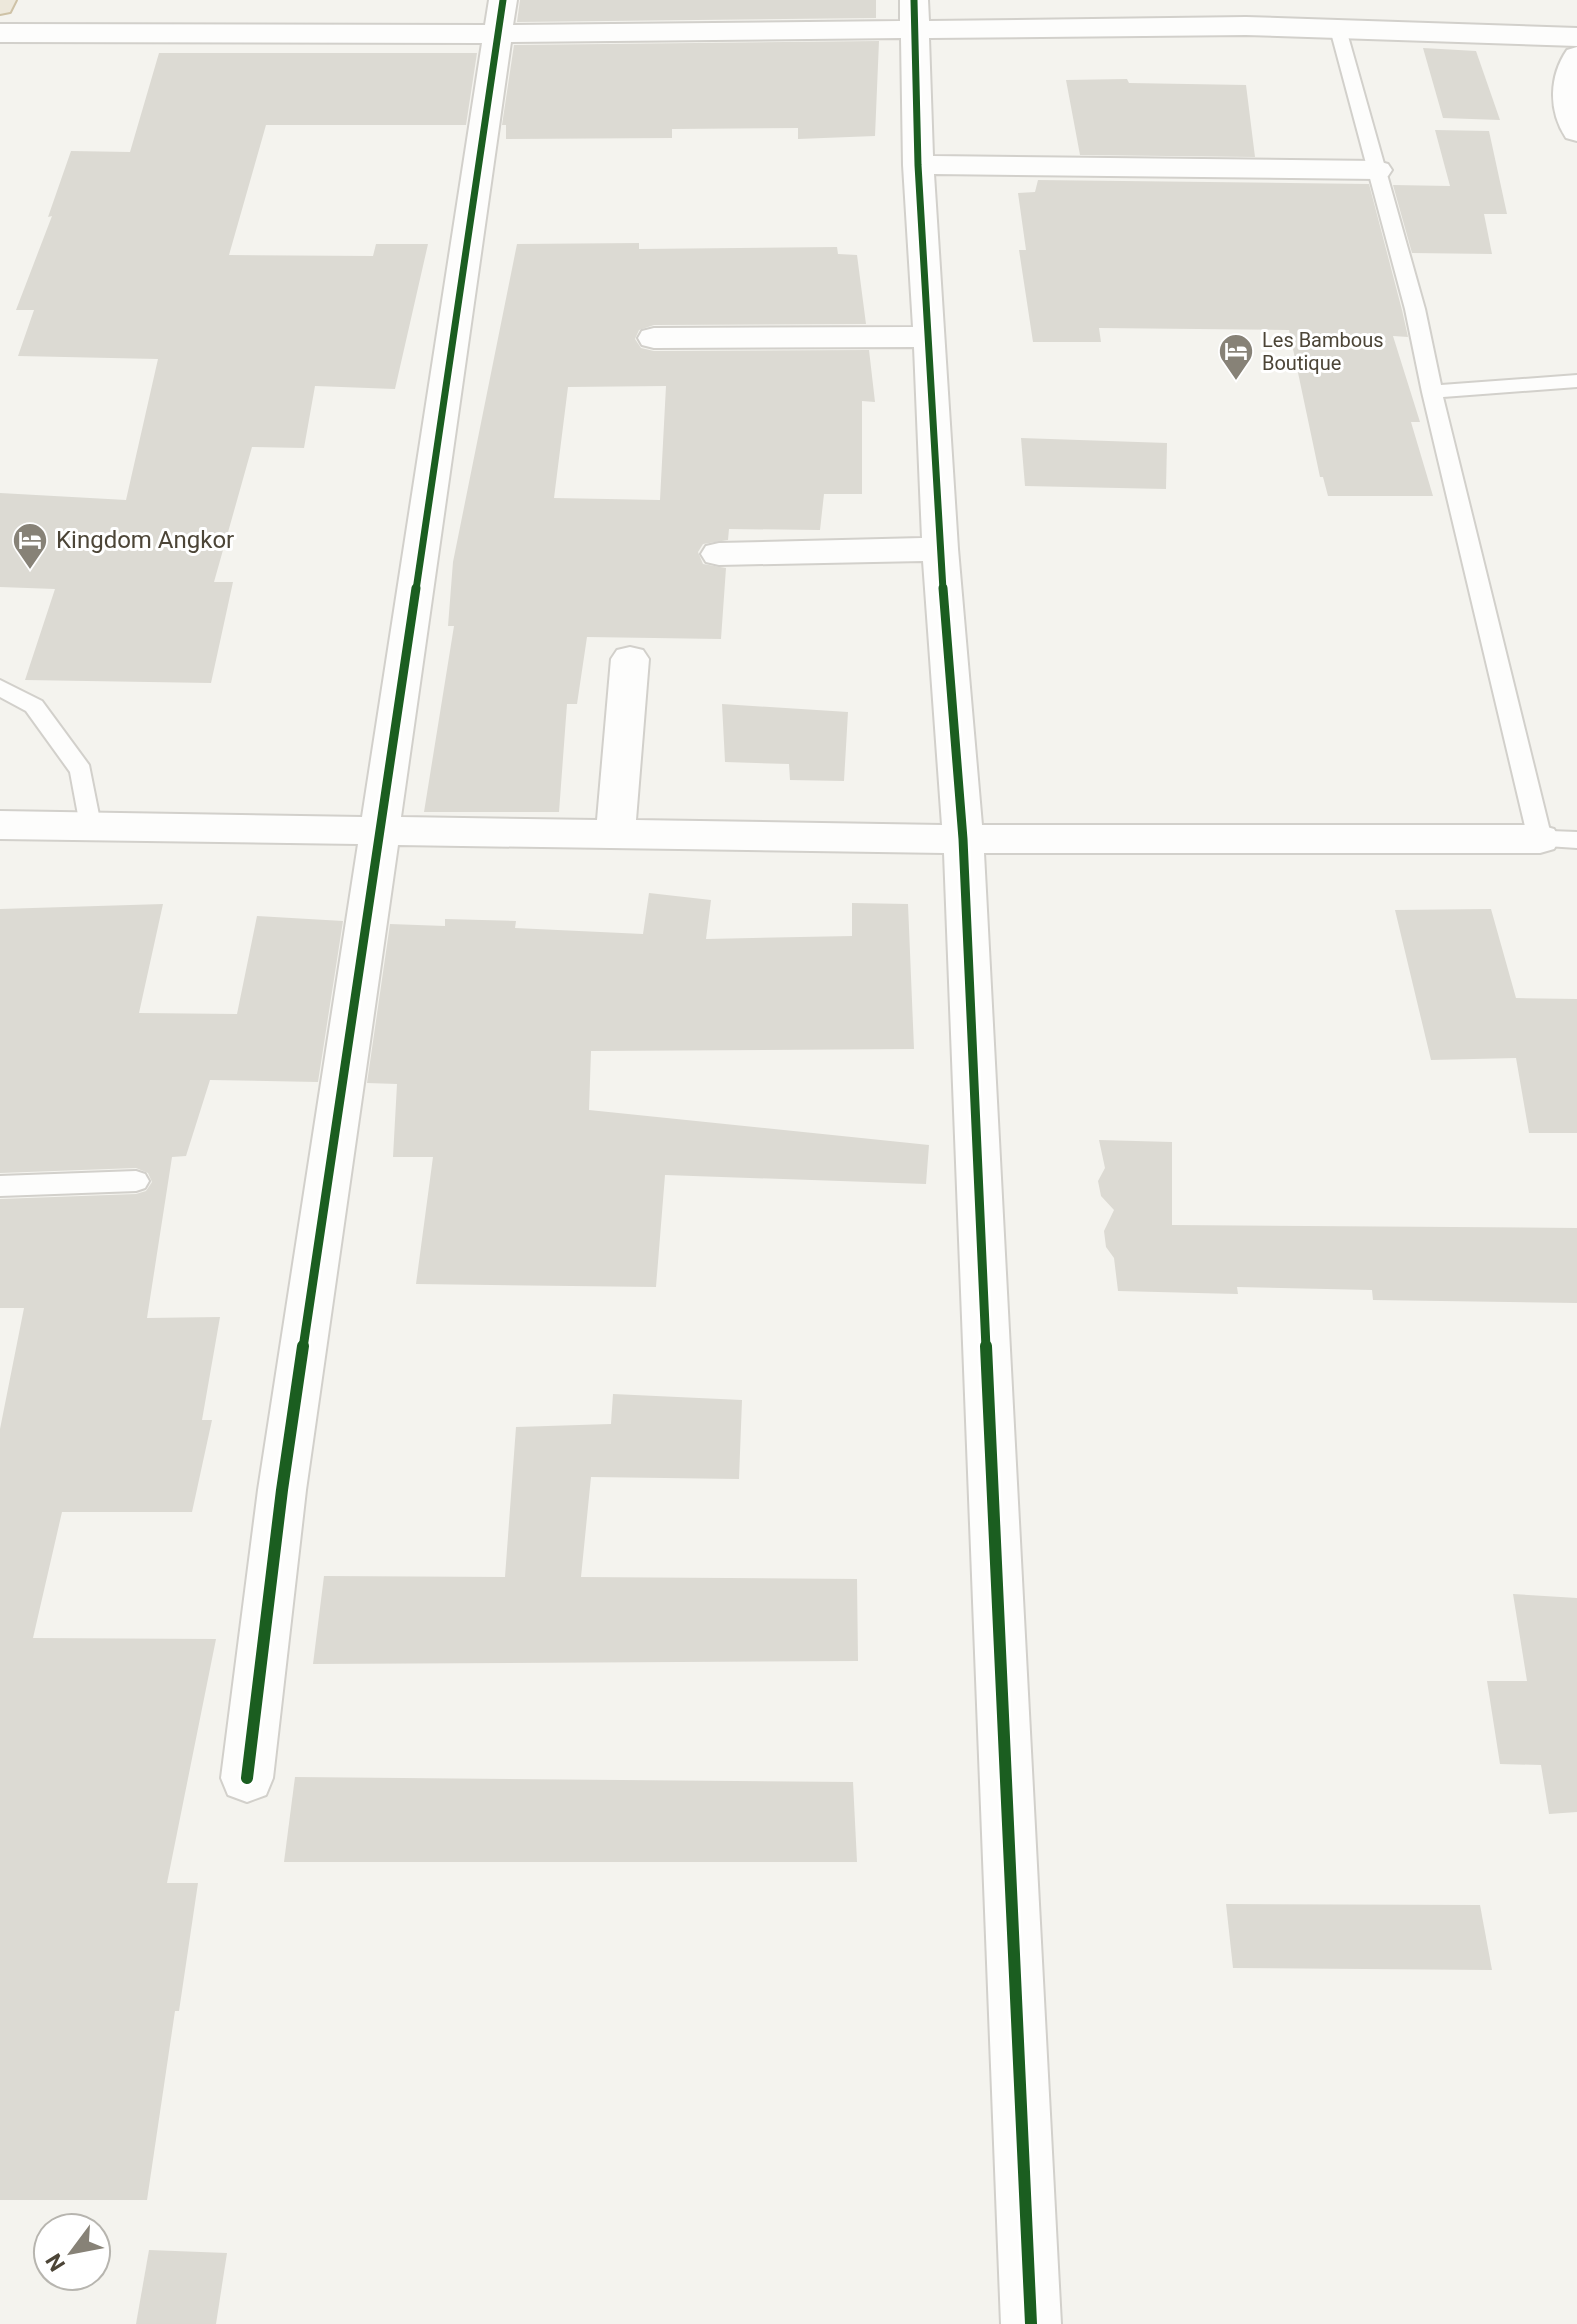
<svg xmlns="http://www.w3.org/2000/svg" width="1577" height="2324" viewBox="0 0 1577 2324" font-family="Roboto,sans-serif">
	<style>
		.building { fill: #dcdad3; fill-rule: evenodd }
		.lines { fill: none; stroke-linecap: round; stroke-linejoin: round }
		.lane-casing { stroke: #d2d0cb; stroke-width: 4 }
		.street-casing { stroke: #d2d0cb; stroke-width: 4 }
		.highway-casing { stroke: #cec2a6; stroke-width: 4 }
		.lane { fill: #fdfdfc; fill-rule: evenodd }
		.street { fill: #fdfdfc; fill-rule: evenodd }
		.highway { fill: #ede8db; fill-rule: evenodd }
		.cycleway-far2-casing { stroke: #fff; stroke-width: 11 }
		.cycleway-far1-casing { stroke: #fff; stroke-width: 14 }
		.cycleway-casing { stroke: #fff; stroke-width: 17 }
		.cycleway-far2 { stroke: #1b5e20; stroke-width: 7 }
		.cycleway-far1 { stroke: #1b5e20; stroke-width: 9 }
		.cycleway { stroke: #1b5e20; stroke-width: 12 }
		.labels { text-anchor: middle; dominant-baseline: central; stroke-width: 6; stroke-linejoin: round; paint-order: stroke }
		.far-poi-label { font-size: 20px; fill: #4c4537; stroke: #fff; text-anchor: start }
		.poi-label { font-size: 24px; fill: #4c4537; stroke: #fff; text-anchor: start }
	</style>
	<rect width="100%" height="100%" fill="#f4f3ee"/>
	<g class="building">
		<path d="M520,0H876V18L517,22Z"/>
		<path d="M879,41L875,136L798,139V128L672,129V138L506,139V125H502L514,45Z"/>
		<path d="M1423,48L1476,51L1500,120L1443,118Z"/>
		<path d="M159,53H477L466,125H266L229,255L373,256L376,244H428L395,389L315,386L304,448L252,447L214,582H233L211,683L25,680L55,589L0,587V493L126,500L158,359L18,356L34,310H16L52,216L48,217L71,151L130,152Z"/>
		<path d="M1127,79L1129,83L1246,85L1255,157L1080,155L1066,80Z"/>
		<path d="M1435,130L1489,131L1507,214H1484L1492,254L1412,253L1393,185L1450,186Z"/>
		<path d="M1038,180L1369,184L1402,310L1408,337L1393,336L1420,422H1411L1433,496H1328L1323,477H1320L1289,330L1099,328L1101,342H1033L1019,250H1026L1018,193L1035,192Z"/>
		<path d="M639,243V249L837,247L838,254L857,255L866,324L654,325L639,330L635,339L641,348L654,351L869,350L875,402L862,401V494H824L820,530L729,529L728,540L703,544L698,552L703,564L726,568L721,639L587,637L577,704H567L559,812H424L454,626H448L453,562L517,244ZM666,386L660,500L554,498L568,387Z"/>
		<path d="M1021,438L1167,443L1166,489L1025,486Z"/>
		<path d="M722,704L848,712L844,781L790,780L789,764L725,762Z"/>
		<path d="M649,893L711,900L706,939L852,936V903L908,904L914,1049L591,1051L589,1110L929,1145L926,1184L665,1175L656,1287L416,1284L433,1157H393L397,1084L367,1083L390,924L445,926V919L516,921L515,928L643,934Z"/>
		<path d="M163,904L139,1013L237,1014L257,916L343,921L318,1082L210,1080L186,1156L172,1157L147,1318L220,1317L202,1420H212L192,1512H62L33,1638L216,1639L167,1883H198L179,2011H175L147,2200H0V1429L24,1308H0V1199L136,1194L146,1191L152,1182L148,1173L136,1168L0,1173V909Z"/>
		<path d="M1491,909L1516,998L1577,999V1133H1529L1516,1058L1431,1060L1395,910Z"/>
		<path d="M1099,1140L1172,1142V1225L1577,1228V1303L1373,1300L1372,1290L1237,1287L1238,1294L1118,1291L1114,1258L1106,1247L1104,1231L1114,1210L1101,1196L1098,1181L1105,1168Z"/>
		<path d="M613,1394L742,1400L739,1479L591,1477L581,1577L857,1579L858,1661L313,1664L324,1576L505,1577L516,1427L611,1424Z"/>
		<path d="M1513,1594L1577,1598V1812L1549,1814L1541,1765L1500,1764L1487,1681H1527Z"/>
		<path d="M295,1777L853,1782L857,1862H284Z"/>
		<path d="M1226,1904L1480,1905L1492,1970L1233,1968Z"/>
		<path d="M149,2250L227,2253L216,2324H136Z"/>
	</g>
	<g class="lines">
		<g class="lane-casing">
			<g id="lane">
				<path d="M1338,24L1346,29L1425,309L1441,385L1577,375V387L1443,397L1550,831L1577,832V848L1532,845L1528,839L1422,392L1405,309L1330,29Z"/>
				<path d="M0,680L42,701L89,765L101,825L97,831H81L70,772L26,711L0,697Z"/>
				<path d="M136,1171L145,1174L149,1181L145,1188L136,1191L0,1196V1176Z"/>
			</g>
		</g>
		<g class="street-casing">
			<g id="street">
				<path d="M489,0H517L513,25L900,21V0H928L929,21L1246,17L1577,28V46L1246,35L929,38L933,156L1377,161L1388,164L1392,170L1388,176L1377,179L934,174L958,549L982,825H1540L1554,829L1560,839L1554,849L1540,853H984L1061,2324H1001L944,853L398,845L306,1490L273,1778L266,1795L247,1802L228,1795L221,1778L258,1490L358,844L0,839V811L362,817L482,43L0,42V24L485,25ZM901,38L903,165L913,327L654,328L642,331L638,338L642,345L654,348L914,347L922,538L719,543L706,546L701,554L706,562L719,565L923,561L942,825L636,820L649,659L643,650L630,647L617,650L611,659L597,820L401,817L511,42Z"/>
				<path d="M1577,47V141L1566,138C1548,111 1549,76 1567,50Z"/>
			</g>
		</g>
		<g class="highway-casing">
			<path id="highway" d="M0,0H16L10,12L0,14Z"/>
		</g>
		<use href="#lane" class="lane"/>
		<use href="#street" class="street"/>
		<use href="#highway" class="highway"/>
		<g class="cycleway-far2-casing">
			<g id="cycleway-far2">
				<path d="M914,0L918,165L943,590"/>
				<path d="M416,590L503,0"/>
			</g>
		</g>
		<g class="cycleway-far1-casing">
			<g id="cycleway-far1">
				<path d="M943,588L963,839L986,1348"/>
				<path d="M303,1348L416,588"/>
			</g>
		</g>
		<g class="cycleway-casing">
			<g id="cycleway">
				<path d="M986,1346L1031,2324"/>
				<path d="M247,1778L282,1490L303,1346"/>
			</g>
		</g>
		<use href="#cycleway-far2" class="cycleway-far2"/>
		<use href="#cycleway-far1" class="cycleway-far1"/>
		<use href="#cycleway" class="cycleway"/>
	</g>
	<defs>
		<g id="hotel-pin" transform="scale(1.8)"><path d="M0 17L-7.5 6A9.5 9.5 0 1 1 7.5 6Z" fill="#878277" stroke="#fff"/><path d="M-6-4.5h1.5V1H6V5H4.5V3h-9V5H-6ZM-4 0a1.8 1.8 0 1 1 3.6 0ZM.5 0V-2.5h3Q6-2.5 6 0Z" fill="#fff"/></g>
	</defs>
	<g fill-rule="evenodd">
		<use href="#hotel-pin" x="1236" y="351"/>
		<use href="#hotel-pin" x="30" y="540"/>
	</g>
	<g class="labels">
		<g class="far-poi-label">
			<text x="1262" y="340">Les Bambous<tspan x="1262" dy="23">Boutique</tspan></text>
		</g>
		<g class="poi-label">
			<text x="56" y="540">Kingdom Angkor</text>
		</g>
	</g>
	<g transform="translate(72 2252) rotate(238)"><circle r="38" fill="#ffffff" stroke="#b7b5af" stroke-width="2"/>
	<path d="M0-6L14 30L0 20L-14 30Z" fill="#878277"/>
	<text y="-12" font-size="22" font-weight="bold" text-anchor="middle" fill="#4c4537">N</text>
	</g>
</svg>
